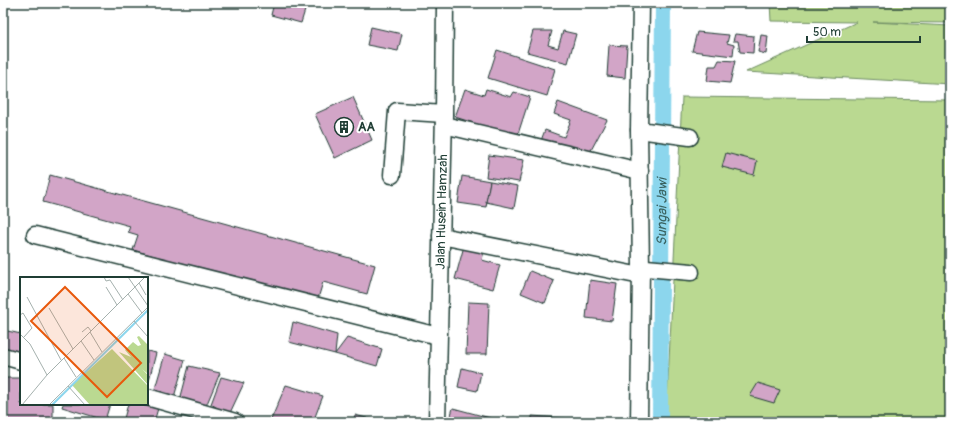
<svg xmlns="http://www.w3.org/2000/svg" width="953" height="425" viewBox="0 0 953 425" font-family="Pangolin,sans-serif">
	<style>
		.green { fill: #bad991; stroke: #6c8b62 }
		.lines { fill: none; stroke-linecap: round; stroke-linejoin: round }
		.canal { stroke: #8cd6ed; stroke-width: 16 }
		.building { fill: #d2a5c7; stroke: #1f3d34 }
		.minor-casing { stroke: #1f3d34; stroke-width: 19 }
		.minor { stroke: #fff; stroke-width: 16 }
		.labels { text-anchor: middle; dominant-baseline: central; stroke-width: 4; stroke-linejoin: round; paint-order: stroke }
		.poi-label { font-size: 13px; font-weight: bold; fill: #1f3d34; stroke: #fff; text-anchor: start }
		.street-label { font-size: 13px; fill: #1f3d34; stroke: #fff }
		.water-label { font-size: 14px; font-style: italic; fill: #3a6362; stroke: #fff }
		.inset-river { fill: none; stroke: #8cd6ed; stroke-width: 2 }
		.inset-road { fill: none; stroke: #a5b1ae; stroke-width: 1 }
		.view { fill: #e8590c; fill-opacity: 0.15; stroke: #e8590c; stroke-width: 2 }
		.inset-edge { fill: none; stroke: #1f3d34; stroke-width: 2 }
	</style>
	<rect width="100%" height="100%" fill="#fff"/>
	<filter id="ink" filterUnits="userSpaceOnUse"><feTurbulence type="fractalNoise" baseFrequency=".025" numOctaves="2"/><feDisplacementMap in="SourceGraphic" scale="8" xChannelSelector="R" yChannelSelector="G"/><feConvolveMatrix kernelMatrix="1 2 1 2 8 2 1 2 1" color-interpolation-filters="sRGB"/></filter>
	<g filter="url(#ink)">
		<g class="green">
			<path d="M770,3H950V23L873,22L950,26V84L746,72L857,22L771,21Z"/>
			<path d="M682,97L950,100V422H666Z"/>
		</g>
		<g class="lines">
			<path class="canal" id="s1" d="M660,422L663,3"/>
		</g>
		<g class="building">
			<path d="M274,3H292L306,7L301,23L271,15Z"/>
			<path d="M371,27L402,34L398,51L367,45Z"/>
			<path d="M533,31H552L548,45L558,48L563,31L576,34L568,63L527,52Z"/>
			<path d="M697,32L729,35L727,43L734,45L733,56L692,51Z"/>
			<path d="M735,34L754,36L753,53L740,52L738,41H733Z"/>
			<path d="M761,35L768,36L766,54L758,52Z"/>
			<path d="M609,45L627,46L625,78L607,76Z"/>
			<path d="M497,50L555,69L547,96L488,78Z"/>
			<path d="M719,60L735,61L730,83L707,81L709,66H716Z"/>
			<path d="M465,89L484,95L486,89L511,97L514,92L530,97L517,137L455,117Z"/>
			<path d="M353,97L372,140L335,158L315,114Z"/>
			<path d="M558,102L607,120L589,154L540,143L545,130L564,137L571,120L554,114Z"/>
			<path d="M726,153L757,161L754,175L722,167Z"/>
			<path d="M489,155L524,160L519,182L486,177Z"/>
			<path d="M50,175L375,265L367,294L323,282L317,302L133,250L138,235L128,232L130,226L43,202Z"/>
			<path d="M462,176L490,181L486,207L458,203Z"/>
			<path d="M490,181L518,186L514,208L486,202Z"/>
			<path d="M464,246L484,251L482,260L500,265L493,289L455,279Z"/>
			<path d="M530,271L554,281L545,303L521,293Z"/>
			<path d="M590,280L617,284L612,321L586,318Z"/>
			<path d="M468,302L489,303L487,354H466Z"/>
			<path d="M293,322L337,335L335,354L289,342Z"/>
			<path d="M3,330L21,334V353L3,349Z"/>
			<path d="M347,338L382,349L377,366L335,354Z"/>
			<path d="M147,351L156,353L147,388Z"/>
			<path d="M165,354L185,360L174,397L154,392Z"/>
			<path d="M189,366L220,373L206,406L180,400Z"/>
			<path d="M462,368L481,373L477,391L458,387Z"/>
			<path d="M221,377L244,383L229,415L211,404Z"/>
			<path d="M3,378H21V404H53V422H3Z"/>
			<path d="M758,383L780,390L774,403L750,396Z"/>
			<path d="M286,385L323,396L313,422H270Z"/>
			<path d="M63,404H110L105,420L62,407Z"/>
			<path d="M128,404L159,405L154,422H123Z"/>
			<path d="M453,408L505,422H449Z"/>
			<path d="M355,415L378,421V422H353Z"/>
			<path d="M532,416L573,419L572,422H532Z"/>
		</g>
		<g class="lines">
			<g class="minor-casing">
				<g id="minor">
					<path d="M444,125L640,171"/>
					<path d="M639,130L690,137"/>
					<path d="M392,175L397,111L444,114"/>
					<path d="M35,235L438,336"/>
					<path d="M441,236L641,276"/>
					<path d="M641,268H646L691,272"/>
					<path d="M3,356L21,361"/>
					<path d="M147,397L235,422"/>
					<path id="s2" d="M437,422L444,114L445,3"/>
					<path d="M639,422L641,268L639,130L641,3"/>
				</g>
			</g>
			<use href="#minor" class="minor"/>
		</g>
	</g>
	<defs>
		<g id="building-ring" transform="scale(1)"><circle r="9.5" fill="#fff" stroke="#1f3d34" stroke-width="1.5"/><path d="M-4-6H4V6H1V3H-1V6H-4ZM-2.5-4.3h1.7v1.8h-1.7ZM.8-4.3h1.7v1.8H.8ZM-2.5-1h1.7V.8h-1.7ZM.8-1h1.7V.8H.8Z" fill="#1f3d34"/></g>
	</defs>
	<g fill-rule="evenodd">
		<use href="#building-ring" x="344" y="127"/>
	</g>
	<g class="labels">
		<g class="poi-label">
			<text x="358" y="127">AA</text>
		</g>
		<g class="street-label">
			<text stroke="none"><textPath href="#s2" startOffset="210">Jalan Husein Hamzah</textPath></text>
		</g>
		<g class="water-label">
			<text stroke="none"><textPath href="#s1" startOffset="210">Sungai Jawi</textPath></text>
		</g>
	</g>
	<g transform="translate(20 277)">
		<rect width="128" height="128" fill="#fff"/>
		<path d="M119,59L128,68V97L122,92L128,98V108L99,75L111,80L105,73L113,65L118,69L121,68L117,60ZM92,72L128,109V128H70L52,108Z" fill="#bad991"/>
		<path class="inset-river" d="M32,128L128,33"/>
		<path class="inset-road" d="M84,0L86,4L90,3L103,23M108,0L128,29M119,6L126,18M86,10L97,28M108,17L122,36M7,20L41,83M29,31L53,72M0,38L3,36L12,51L4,60M114,44L128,60M62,55L68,50L71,54M70,55L82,75M0,57L10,67L27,98M61,64L74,83M44,81L56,100M48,109L65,128M2,128L27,98L125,0M29,128L128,30"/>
		<path class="view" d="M45,10L121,86L87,120L11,44Z"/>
		<rect width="128" height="128" class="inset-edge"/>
	</g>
	<rect width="953" height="425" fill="none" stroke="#fff" stroke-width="16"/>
	<rect x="8" y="8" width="937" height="409" fill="none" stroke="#1f3d34" stroke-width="1.5" filter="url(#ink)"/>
	<path d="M807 36v6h113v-6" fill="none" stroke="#1f3d34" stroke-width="2"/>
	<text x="813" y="36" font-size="12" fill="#1f3d34" stroke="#ffffff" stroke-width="3" paint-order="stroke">50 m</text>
</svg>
